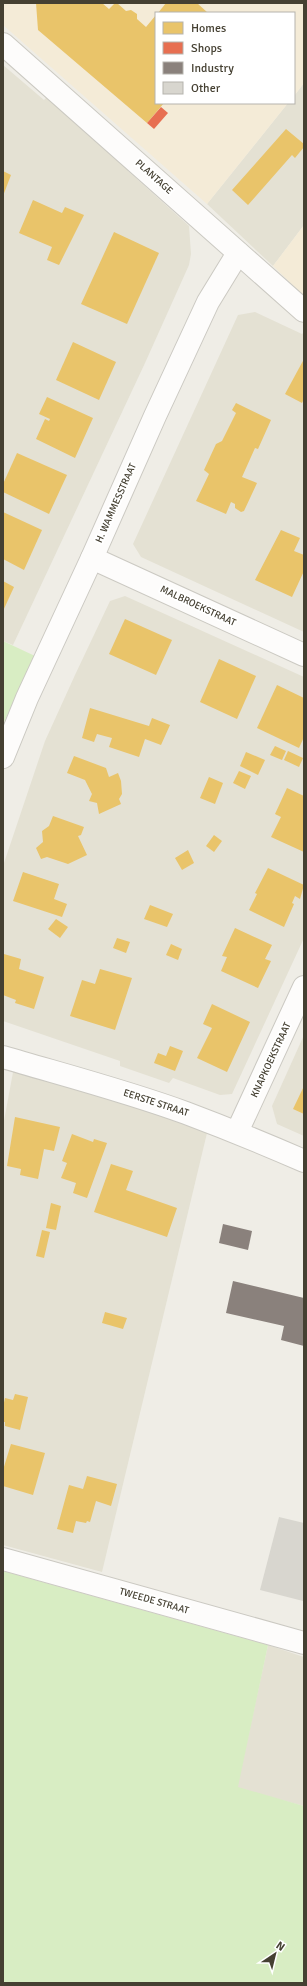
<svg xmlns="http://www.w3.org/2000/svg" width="307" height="1986" viewBox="0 0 307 1986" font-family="Signika,sans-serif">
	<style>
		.residential { fill: #e4e1d3 }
		.commercial { fill: #f4ebd7 }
		.green { fill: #d8edc3 }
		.homes { fill: #e9c46a }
		.shops { fill: #e76f51 }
		.industry { fill: #8a817c }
		.building { fill: #d8d6cf }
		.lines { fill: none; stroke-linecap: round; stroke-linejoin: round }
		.minor-casing { stroke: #cbc9c2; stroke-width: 24 }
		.minor { stroke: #fdfcfb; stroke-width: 22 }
		.labels { text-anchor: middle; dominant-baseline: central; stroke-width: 4; stroke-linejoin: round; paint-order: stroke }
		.street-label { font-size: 10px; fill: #454032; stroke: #fff }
	</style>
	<rect width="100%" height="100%" fill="#efede6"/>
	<g class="residential">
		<path d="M3,65L44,100L48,96L130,169L128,171L189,226L191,254L189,265L145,363L13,645L3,641Z"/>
		<path d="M304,83V225L273,266L207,204L288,103H294V96Z"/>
		<path d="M255,312L302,334L304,332V632L141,557L133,544L238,315Z"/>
		<path d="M125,596L304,677V938L232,1094L220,1095L173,1078L169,1083L120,1066V1061L3,1021V866L45,741L75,675L110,601Z"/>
		<path d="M304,1035V1136L277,1124L272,1106Z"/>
		<path d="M14,1067L152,1112L207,1133L102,1572L3,1545V1126Z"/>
		<path d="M268,1645L304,1657V1806L237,1788Z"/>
	</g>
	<g class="commercial">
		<path d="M3,3H304V83L294,96V13H156V103H288L207,204L3,25Z"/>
		<path d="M304,225V296L273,266Z"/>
	</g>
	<g class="green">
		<path d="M3,641L35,656L3,724Z"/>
		<path d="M3,1571L268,1645L238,1787L304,1806V1983H3Z"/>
	</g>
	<g class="homes">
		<path d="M36,3H102L109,9L115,3H117L126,11L131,10L137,14V19L146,27L156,15V103H164L147,123L38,30Z"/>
		<path d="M166,3H197L208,13H158Z"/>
		<path d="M286,129L304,144V147L295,158L292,155L248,205L232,190Z"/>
		<path d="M3,171L11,175L3,196Z"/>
		<path d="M33,200L62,213L65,207L84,215L59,265L47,260L52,247L19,233Z"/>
		<path d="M114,232L159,253L127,324L81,304Z"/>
		<path d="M73,342L116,362L99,400L56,380Z"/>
		<path d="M304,359V399L302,403L285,394Z"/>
		<path d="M47,397L93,418L75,458L36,439L45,419L49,421L50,419L39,414Z"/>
		<path d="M236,403L271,420L258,449L255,448L242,477L257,483L244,511L241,512L235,508V504L231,502L226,514L196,501L209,474L204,470L216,444L222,441L236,413L232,410Z"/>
		<path d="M17,453L67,475L49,514L3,492V484Z"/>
		<path d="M3,512L42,530L24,570L3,559Z"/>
		<path d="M281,530L300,538L294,551L304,555V571L292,597L255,580Z"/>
		<path d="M3,581L14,587L3,611Z"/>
		<path d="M125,619L172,640L156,675L109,654Z"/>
		<path d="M219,659L256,676L237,719L200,702Z"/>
		<path d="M277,685L304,698V737L299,748L257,728Z"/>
		<path d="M90,708L149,726L152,718L170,725L161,745L145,739L139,757L109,747L112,738L97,734L94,742L82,738Z"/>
		<path d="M275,746L286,751L282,760L270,755Z"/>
		<path d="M288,751L303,758L299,767L284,760Z"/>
		<path d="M246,752L265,760L258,775L240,766Z"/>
		<path d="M74,756L106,768L109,777L118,773L121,781L122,794L119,799L121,804L99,814L97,803L89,801L92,794L85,780L67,773Z"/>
		<path d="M239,771L251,776L245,789L233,783Z"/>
		<path d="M209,777L223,783L215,804L200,798Z"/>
		<path d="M287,788L304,796V852L271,837L281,817L275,814Z"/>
		<path d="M53,816L84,827L81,835L78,836L87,855L68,864L47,857L41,859L36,848L43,842L42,831L49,826Z"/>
		<path d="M214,835L222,841L214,852L206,846Z"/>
		<path d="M188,850L194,863L182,870L175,858Z"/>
		<path d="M268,868L304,885L300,899L295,896L292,903L294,904L284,927L249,910L257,894L255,893Z"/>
		<path d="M23,872L59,884L54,899L67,904L62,917L13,901Z"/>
		<path d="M150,905L173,914L167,927L144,919Z"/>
		<path d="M56,919L68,927L60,938L48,929Z"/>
		<path d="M235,928L272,945L265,959L271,961L258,988L221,971L227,957L222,956Z"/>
		<path d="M117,938L130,942L126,953L113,948Z"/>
		<path d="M171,944L182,949L178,960L166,955Z"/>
		<path d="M4,954L21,959L19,969L44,977L34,1009L15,1003L16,1000L3,995Z"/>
		<path d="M100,969L132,978L115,1030L70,1016L82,980L95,984Z"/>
		<path d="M212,1004L250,1022L227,1072L197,1058L212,1028L203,1024Z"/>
		<path d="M170,1046L183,1051L175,1071L154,1063L158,1053L166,1056Z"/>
		<path d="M304,1086V1114L293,1109Z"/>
		<path d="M15,1117L60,1127L54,1151L44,1149L38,1179L20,1175L21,1169L7,1166Z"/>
		<path d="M72,1134L93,1142L94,1139L107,1143L87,1198L73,1193L76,1183L61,1178L67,1163L62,1161Z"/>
		<path d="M111,1164L133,1171L126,1190L177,1208L167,1237L94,1212Z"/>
		<path d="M51,1203L61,1206L56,1230L46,1228Z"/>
		<path d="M42,1230L50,1232L44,1258L36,1256Z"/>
		<path d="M105,1312L127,1318L123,1329L102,1323Z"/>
		<path d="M15,1394L28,1397L20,1430L5,1426V1422H3V1407L5,1398L13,1400Z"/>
		<path d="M11,1444L45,1453L33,1495L3,1486V1470Z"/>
		<path d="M87,1476L117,1484L111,1506L96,1501L90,1522L87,1521L86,1523L76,1521L73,1533L57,1529L69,1485L83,1489Z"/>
	</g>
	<path class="shops" d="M161,107L168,113L154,129L147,123Z"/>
	<g class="industry">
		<path d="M223,1224L252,1231L248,1250L219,1243Z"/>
		<path d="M233,1281L304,1298V1346L281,1340L284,1326L226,1313Z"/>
	</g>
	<path class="building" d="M279,1517L304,1523L303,1601L260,1590Z"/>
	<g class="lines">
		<g class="minor-casing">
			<g id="minor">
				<path d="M3,44L304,311"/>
				<path d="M92,558L304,655"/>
				<path d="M3,757L27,698L92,558L155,416L208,302L238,253"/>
				<path d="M3,1057C64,1075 126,1091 186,1113C226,1128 265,1144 304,1161"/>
				<path d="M237,1132L304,987"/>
				<path d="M3,1559L304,1643"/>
			</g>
		</g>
		<use href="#minor" class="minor"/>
	</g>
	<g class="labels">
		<g class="street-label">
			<text transform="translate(154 177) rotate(42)">PLANTAGE</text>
			<text transform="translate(116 503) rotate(-66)">H. WAMMESSTRAAT</text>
			<text transform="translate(198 606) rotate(25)">MALBROEKSTRAAT</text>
			<text transform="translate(271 1060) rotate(-65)">KNAPKOEKSTRAAT</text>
			<text transform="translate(156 1103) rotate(18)">EERSTE STRAAT</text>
			<text transform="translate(154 1601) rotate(16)">TWEEDE STRAAT</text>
		</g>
	</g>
	<rect width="307" height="1986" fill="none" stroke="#454032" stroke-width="8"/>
	<rect x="155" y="12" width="140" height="92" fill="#ffffff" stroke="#b5b3ad"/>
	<rect x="163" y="22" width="20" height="12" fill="#e9c46a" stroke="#b5b3ad"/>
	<text x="191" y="32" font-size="12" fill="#454032">Homes</text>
	<rect x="163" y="42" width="20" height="12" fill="#e76f51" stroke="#b5b3ad"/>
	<text x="191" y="52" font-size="12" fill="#454032">Shops</text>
	<rect x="163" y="62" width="20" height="12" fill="#8a817c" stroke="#b5b3ad"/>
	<text x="191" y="72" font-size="12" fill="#454032">Industry</text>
	<rect x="163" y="82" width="20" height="12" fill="#d8d6cf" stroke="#b5b3ad"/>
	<text x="191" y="92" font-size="12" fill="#454032">Other</text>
	<g transform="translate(275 1954) rotate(35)" stroke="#ffffff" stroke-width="3" paint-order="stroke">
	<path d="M0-3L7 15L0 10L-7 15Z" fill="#454032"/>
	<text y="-6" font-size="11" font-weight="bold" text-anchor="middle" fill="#454032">N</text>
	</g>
</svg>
